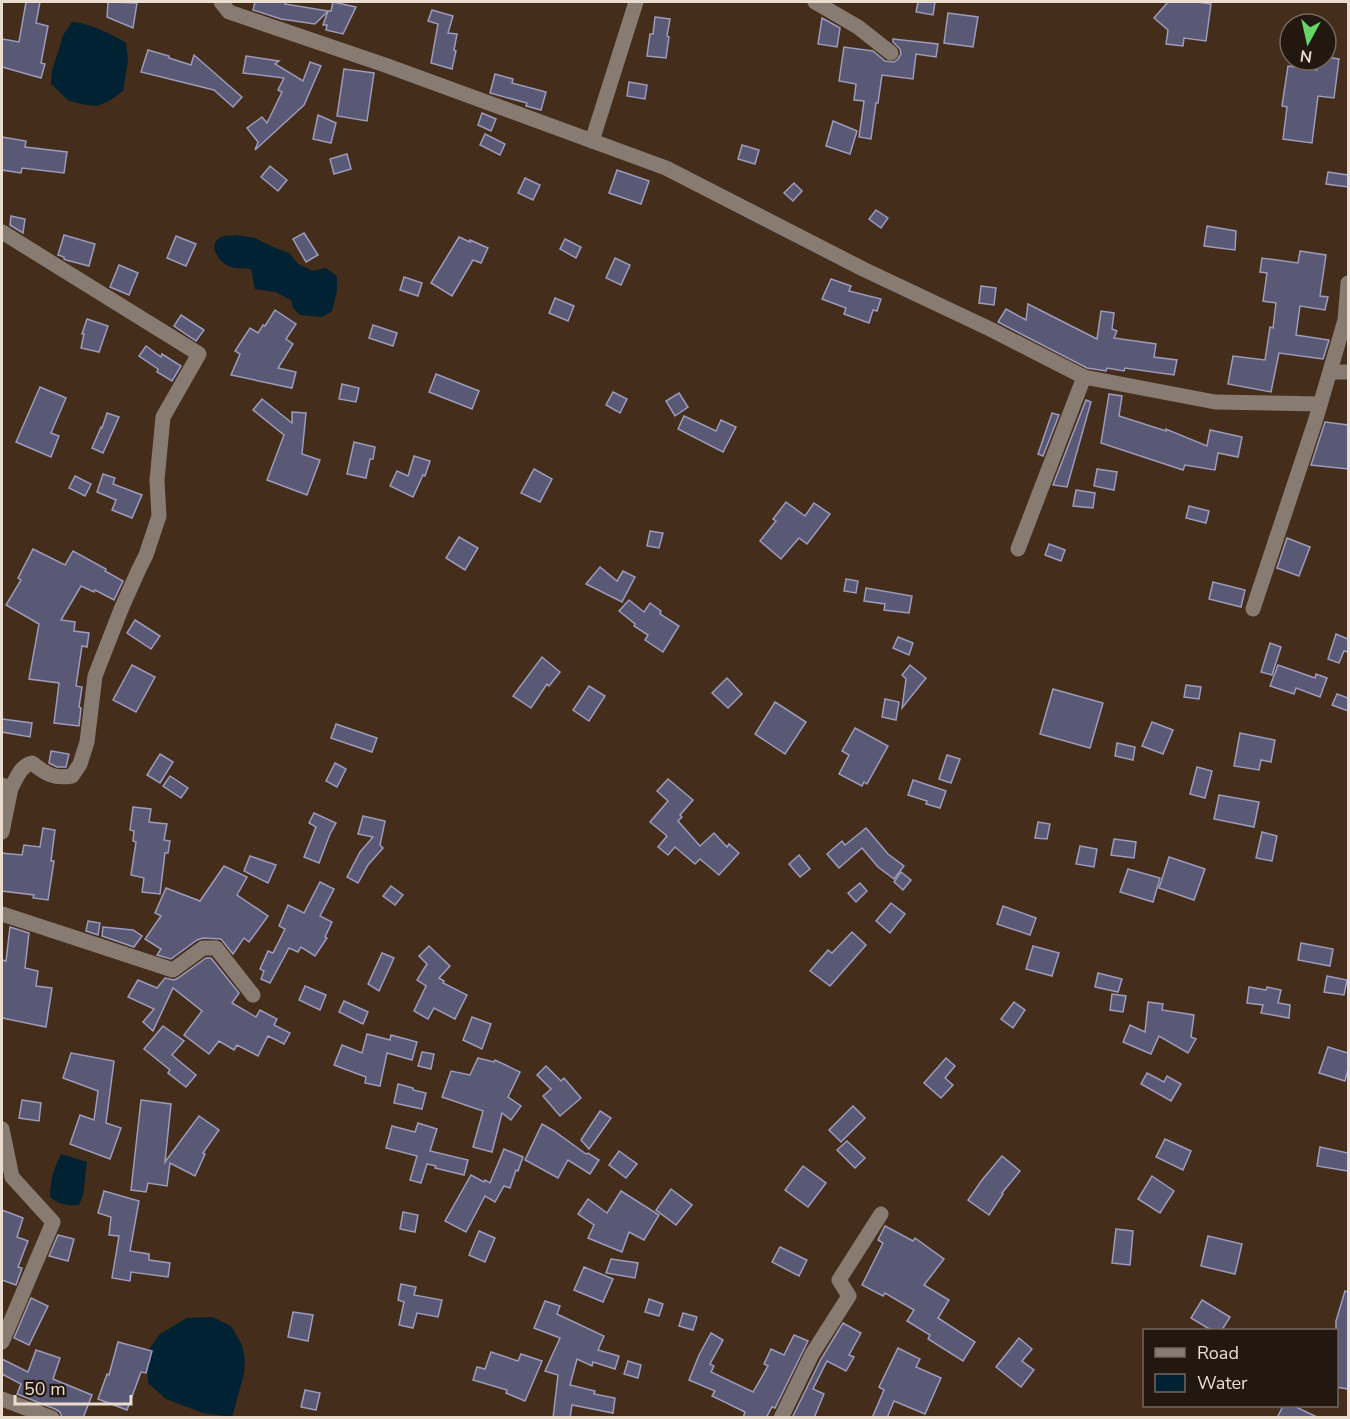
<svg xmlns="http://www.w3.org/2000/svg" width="1350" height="1419" viewBox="0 0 1350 1419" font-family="'Nunito Sans',sans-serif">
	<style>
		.water { fill: #002232 }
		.building { fill: #595875; stroke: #9c9bbb; stroke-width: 1.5 }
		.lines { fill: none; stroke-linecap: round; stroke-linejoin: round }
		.minor { stroke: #887c72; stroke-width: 15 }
	</style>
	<rect width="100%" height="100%" fill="#442d1a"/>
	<g class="water">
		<path d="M72,22C86,22 114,35 126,43L128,61L123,91L109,101L97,106L87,105L69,101L51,84L52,70L60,46L63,35Z"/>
		<path d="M236,235L255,238L273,247L289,253L298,264L313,271L326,268L337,276V291L332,311L322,317L300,315L293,308L291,300L275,292L255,289L251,269C245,268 237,269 231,267C220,264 206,245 221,237C225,235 232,236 236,235Z"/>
		<path d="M61,1154L87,1162L83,1195L79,1205C68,1206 58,1204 50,1197C50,1181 54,1168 61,1154Z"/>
		<path d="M212,1317L231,1326L242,1345L245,1360L244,1374L232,1417L203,1413L166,1399L148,1383L147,1352L160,1334L187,1318Z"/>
	</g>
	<g class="building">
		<path d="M26,2H40L36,23L48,26L41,63L45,64L41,78L2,67V39L19,42Z"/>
		<path d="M108,2L137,3L133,28L107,17Z"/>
		<path d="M255,2H286L285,4L328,11L315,24L281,19L253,10Z"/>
		<path d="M333,2L356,7L343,34L326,30L327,25H323L328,11H331Z"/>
		<path d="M918,2H935L933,15L916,12Z"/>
		<path d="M1168,2H1198L1211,4L1206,41L1184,38L1183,46L1166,44L1168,30L1154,18Z"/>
		<path d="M432,10L453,16L448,33L457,34L454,50L456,51L452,69L431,63L438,24L428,21Z"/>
		<path d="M948,13L978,17L973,47L944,43Z"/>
		<path d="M655,17L670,19L667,36L669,37L666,58L647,56L650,34H653Z"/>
		<path d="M822,18L840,28L837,47L818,44Z"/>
		<path d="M893,39L938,44L936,57L916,54L913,79L882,75L878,103H876L871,139L859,137L864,101L854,100L856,84L839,81L844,47L873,51L885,61L894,62L898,59L901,54L900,49L893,42Z"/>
		<path d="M148,50L169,56V58L191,65L194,55L242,97L233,107L214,90L141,72Z"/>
		<path d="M246,56L279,61L275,64L303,81L310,62L321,66L304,105L255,150L258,142L247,128L262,117L267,123L282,92L278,90L284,78L243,73Z"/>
		<path d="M1326,57L1339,59L1334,98L1318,96L1312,143L1283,139L1287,107L1282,106L1288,66L1317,70L1318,60H1326Z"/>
		<path d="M344,69L374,73L367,121L337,116Z"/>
		<path d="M495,74L513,79L512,83L546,92L541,110L526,106L527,103L490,93Z"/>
		<path d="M629,82L647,85L645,99L627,96Z"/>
		<path d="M482,113L496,119L491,131L478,125Z"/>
		<path d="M318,115L336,123L331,143L313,139Z"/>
		<path d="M833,121L857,131L850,154L826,146Z"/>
		<path d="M485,134L505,144L500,155L480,145Z"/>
		<path d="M2,137L26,141L25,147L67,152L64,173L22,168L21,173L2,170Z"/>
		<path d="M742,145L759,150L755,164L738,159Z"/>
		<path d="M347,154L351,169L334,174L330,159Z"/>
		<path d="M270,166L287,180L278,191L261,177Z"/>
		<path d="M617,170L649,181L641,204L609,193Z"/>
		<path d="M1328,172L1348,175V187L1326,184Z"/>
		<path d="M525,178L540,185L533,200L518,193Z"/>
		<path d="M794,183L802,191L793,201L784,193Z"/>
		<path d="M876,210L888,218L881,228L869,219Z"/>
		<path d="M11,216L25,219L23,233L10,225Z"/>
		<path d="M1207,226L1236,231L1235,250L1204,246Z"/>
		<path d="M304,233L318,255L306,262L293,239Z"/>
		<path d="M64,235L95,244L89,266L66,260L64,259V257L58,255Z"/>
		<path d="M176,236L196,244L186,266L167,258Z"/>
		<path d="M459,237L470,242V240L488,248L481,263L473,260L452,296L431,283Z"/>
		<path d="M565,239L581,247L576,258L560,249Z"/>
		<path d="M1300,251L1326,255L1320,296L1328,297L1325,310L1300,306L1296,335L1329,340L1323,359L1279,353L1271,392L1228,384L1233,356L1265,360L1270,327L1273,328L1276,303L1263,301L1267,273L1260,272L1262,258L1298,263Z"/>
		<path d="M615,258L630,265L621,285L606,278Z"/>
		<path d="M119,265L138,273L129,295L110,287Z"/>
		<path d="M404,277L422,283L418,296L400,290Z"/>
		<path d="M831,279L851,286L849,291L881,299L877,311L873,310L869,323L844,314L846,308L822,299Z"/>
		<path d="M981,286L996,288L994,305L979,303Z"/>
		<path d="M555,298L574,306L568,321L549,313Z"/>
		<path d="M1028,304L1097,339L1101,311L1114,313L1112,329L1117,331L1114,338L1156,344L1154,357L1177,360L1174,375L1125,368L1124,371L1107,368L1106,371L1087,368L998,322L1006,309L1026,320Z"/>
		<path d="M275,310L296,324L286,339L293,344L278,368L296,372L292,388L231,375L240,354L235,351L250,328L258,333L263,325L265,326Z"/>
		<path d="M181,315L204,330L196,341L174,326Z"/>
		<path d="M87,319L108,326L99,352L81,348L84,334H82Z"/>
		<path d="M373,325L397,333L393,346L369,338Z"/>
		<path d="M146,346L161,357L162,354L181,366L172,381L157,372L158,369L139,356Z"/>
		<path d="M436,374L479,391L472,409L429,392Z"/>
		<path d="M342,384L359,388L356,402L339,399Z"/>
		<path d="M40,387L66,398L51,433L59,436L51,457L16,442Z"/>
		<path d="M613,392L627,399L620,413L606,405Z"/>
		<path d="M679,393L688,407L675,416L666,401Z"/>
		<path d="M1109,394L1122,396L1119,416L1166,431V429L1207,446L1210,430L1242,437L1238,457L1218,453L1215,470L1185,465L1183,470L1101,443Z"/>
		<path d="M262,399L292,423V412L306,413L302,454L320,460L307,495L267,480L284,435L253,410Z"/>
		<path d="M1086,400L1091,402L1067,487L1053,485Z"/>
		<path d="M107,413L119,417L103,453L92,448L101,427L102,428Z"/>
		<path d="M1052,413L1059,415L1043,456L1038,454Z"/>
		<path d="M684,416L716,431L721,420L736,427L723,452L678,429Z"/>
		<path d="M1325,422L1348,425V469L1311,465Z"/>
		<path d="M354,442L375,447L373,459H370L366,478L347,474Z"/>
		<path d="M414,456L430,461L425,476L423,475L413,497L390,486L397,471L408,476Z"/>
		<path d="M534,469L552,479L540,502L521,493Z"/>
		<path d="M1097,469L1117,472L1114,490L1094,486Z"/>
		<path d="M103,474L115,478L113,484L142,495L132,518L112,510L116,500L97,492Z"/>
		<path d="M75,476L91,484L85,496L69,488Z"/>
		<path d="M1076,490L1095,493L1093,508L1073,506Z"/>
		<path d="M786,502L805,516L814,503L830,514L807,544L799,538L781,559L760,541L776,521L773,519Z"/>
		<path d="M1189,506L1209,511L1206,523L1186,518Z"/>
		<path d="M650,531L663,533L659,548L647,546Z"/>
		<path d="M459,537L478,548L465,570L446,558Z"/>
		<path d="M1287,538L1310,547L1299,576L1277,568Z"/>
		<path d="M1049,544L1065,550L1061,561L1045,555Z"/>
		<path d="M33,549L65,565L73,551L106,569L105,571L123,581L114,600L95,590L94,592L81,586L61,620L75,622L74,631L89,633L87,647L82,646L76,686L82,687L79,707L81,708L79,726L54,723L59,683L29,679L39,624L6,605L21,580L18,578Z"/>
		<path d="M600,567L617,581L623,571L635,577L622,602L586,584Z"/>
		<path d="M846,579L858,581L856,593L844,591Z"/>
		<path d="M1213,582L1245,590L1241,607L1209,599Z"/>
		<path d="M866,588L912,596L909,613L884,610L885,604L864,601Z"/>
		<path d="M629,600L644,612L650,603L661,611L660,614L679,626L663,652L645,640L648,635L634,626L635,624L619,611Z"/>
		<path d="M135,620L160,636L151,649L127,633Z"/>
		<path d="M1336,634L1348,639V652L1344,651L1339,663L1328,659Z"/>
		<path d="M898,637L913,643L909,655L893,648Z"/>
		<path d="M1270,643L1281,647L1272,675L1261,672Z"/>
		<path d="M542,657L560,672L549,686L547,684L531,708L513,696Z"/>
		<path d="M132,665L155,677L136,712L113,700Z"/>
		<path d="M910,665L926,678L902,708L906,679L902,675Z"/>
		<path d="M1278,665L1315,678L1316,674L1327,678L1320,697L1296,688L1294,694L1270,686Z"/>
		<path d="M727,678L742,694L728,708L712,693Z"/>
		<path d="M1186,685L1201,687L1199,699L1184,697Z"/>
		<path d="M589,686L605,696L589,721L573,710Z"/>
		<path d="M1053,689L1103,703L1090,748L1040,734Z"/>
		<path d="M1337,694L1348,698V711L1332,705Z"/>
		<path d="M885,699L899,702L896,720L882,717Z"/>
		<path d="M775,702L806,722L785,754L755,734Z"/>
		<path d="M2,719L32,723L30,737L2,732Z"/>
		<path d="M1152,722L1173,730L1163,754L1142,746Z"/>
		<path d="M336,724L377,738L372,752L331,738Z"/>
		<path d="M855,728L888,746L867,784L864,782L862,786L839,774L849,755L842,751Z"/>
		<path d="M1240,733L1275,740L1271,762L1261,760L1259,770L1234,766Z"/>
		<path d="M1117,743L1135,747L1133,760L1115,756Z"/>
		<path d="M51,751L69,754L66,767H57L49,763Z"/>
		<path d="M160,754L173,762L160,783L147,775Z"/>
		<path d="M947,755L960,759L951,783L939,779Z"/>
		<path d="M335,763L346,769L337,787L326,781Z"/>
		<path d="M1197,767L1212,771L1205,798L1190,794Z"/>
		<path d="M170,776L188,788L181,798L163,786Z"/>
		<path d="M668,779L693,800L680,815L682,817L678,821L700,846L714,833L727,847L729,844L739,853L719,875L700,859L695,864L675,847L668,855L658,847L667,836L650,822L668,801L657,791Z"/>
		<path d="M913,780L946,791L940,808L926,804L927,801L908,795Z"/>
		<path d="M1219,795L1259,802L1254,827L1214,819Z"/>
		<path d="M133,807L151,809L149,822L167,824L164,840L170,841L168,853H165L160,894L142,892L144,878L131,875L136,842L133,841L134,831L130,830Z"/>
		<path d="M314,813L336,823L330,834L319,863L304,857L316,827L309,823Z"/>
		<path d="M363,816L385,821L380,845L383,848L368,865L358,883L347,877L360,852L373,837L358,834Z"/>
		<path d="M1038,822L1050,824L1047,839L1035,838Z"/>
		<path d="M43,828L55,830L51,861H54L48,900L33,898L34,895L2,891V853L22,855L24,845L40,847Z"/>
		<path d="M866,828L888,854L904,866L894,879L878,867L862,848L839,868L827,854L842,841L845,845Z"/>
		<path d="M1262,832L1277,836L1272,861L1256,858Z"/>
		<path d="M1114,839L1136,842L1134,858L1111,855Z"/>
		<path d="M1080,846L1097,849L1094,867L1076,864Z"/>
		<path d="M799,855L810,869L800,877L789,864Z"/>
		<path d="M250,856L276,865L268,883L244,871Z"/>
		<path d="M1169,857L1205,869L1194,900L1159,888Z"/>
		<path d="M224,866L247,877L237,895L268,916L249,942L244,938L233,954L221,939L203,938L197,940L171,959L157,955L161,949L145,939L161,916L155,913L166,888L200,901Z"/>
		<path d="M1128,869L1160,878L1153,902L1120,892Z"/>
		<path d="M901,872L911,880L903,890L894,882Z"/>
		<path d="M320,882L334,889L320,916L332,922L325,937L327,938L315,956L301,947L298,952L289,948L270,983L261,979L264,971L260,969L268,951L273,953L285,929L279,926L288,905L304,913Z"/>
		<path d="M860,883L867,891L856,902L848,893Z"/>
		<path d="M391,886L403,895L395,905L383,896Z"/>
		<path d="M891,903L905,914L890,933L876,921Z"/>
		<path d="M1003,906L1036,918L1030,935L997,924Z"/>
		<path d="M88,921L100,923L98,935L86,931Z"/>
		<path d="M10,927L29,933L25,968L38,971L36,986L52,988L46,1027L2,1018V960L6,961Z"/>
		<path d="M103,927L133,930L142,936L134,947L102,936Z"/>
		<path d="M852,932L866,945L830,986L810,971L828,950L832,953Z"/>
		<path d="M1301,943L1333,949L1330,966L1298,960Z"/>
		<path d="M429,946L450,966L439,978L444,981L443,983L467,995L455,1019L434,1008L428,1019L414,1011L426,986L417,980L427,964L419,956Z"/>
		<path d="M1033,946L1059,953L1052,976L1026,969Z"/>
		<path d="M382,953L394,958L379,991L368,984Z"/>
		<path d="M206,958H211L239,993L232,1003L256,1017L260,1010L277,1019L274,1025L290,1033L284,1044L268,1036L258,1056L237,1045L234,1050L219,1041L209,1054L184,1035L202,1011L173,988L153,1031L143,1022L154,1009L128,997L138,980L157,988L165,978L174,980L178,978Z"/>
		<path d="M1098,973L1122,979L1118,992L1095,987Z"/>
		<path d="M1327,976L1347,980L1344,995L1324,992Z"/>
		<path d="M305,986L326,995L320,1010L299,1000Z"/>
		<path d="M1249,987L1266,990L1267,987L1281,990L1278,1003L1290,1005L1289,1018L1261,1013L1263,1005L1247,1003Z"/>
		<path d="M1112,994L1126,996L1123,1012L1110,1010Z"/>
		<path d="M344,1001L368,1012L363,1024L339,1012Z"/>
		<path d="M1014,1002L1025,1010L1013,1028L1001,1019Z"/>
		<path d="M1148,1002L1163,1004L1162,1010L1194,1015L1191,1037L1196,1039L1188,1053L1159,1036L1151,1054L1123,1042L1130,1025L1145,1032Z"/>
		<path d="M472,1017L491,1024L482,1049L463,1040Z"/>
		<path d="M163,1026L184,1041L172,1055L196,1075L186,1087L168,1073L170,1070L144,1049Z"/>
		<path d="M367,1034L390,1040L391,1035L417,1042L412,1060L387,1053L380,1086L365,1083L366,1077L334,1065L342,1045L362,1053Z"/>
		<path d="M1328,1047L1348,1053V1069L1345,1081L1319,1073Z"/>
		<path d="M422,1052L434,1054L431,1069L418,1066Z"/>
		<path d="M71,1053L114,1061L106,1123L121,1128L110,1159L70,1144L80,1115L94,1120L98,1091L63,1078Z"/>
		<path d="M478,1058L494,1062L495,1060L520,1072L508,1097L521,1106L511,1120L502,1113L492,1152L473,1147L483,1111L442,1097L451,1071L470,1075Z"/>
		<path d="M946,1058L955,1066L945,1078L953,1085L941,1098L924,1083Z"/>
		<path d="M546,1066L561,1081L564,1078L581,1098L560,1116L543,1096L551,1089L537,1075Z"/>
		<path d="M1147,1073L1164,1082L1167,1076L1181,1084L1171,1101L1141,1084Z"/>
		<path d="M398,1084L413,1088V1090L426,1093L422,1109L394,1103Z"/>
		<path d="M22,1100L41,1103L39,1121L19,1118Z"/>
		<path d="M141,1100L171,1104L165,1162L199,1116L219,1130L203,1153L205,1154L195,1176L170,1163L167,1186L148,1183L146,1192L131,1190Z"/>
		<path d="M853,1106L865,1118L841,1142L829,1130Z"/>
		<path d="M600,1111L611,1118L589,1149L581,1140Z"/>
		<path d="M418,1123L437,1129L430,1151L468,1160L464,1175L435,1168L436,1166L427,1164L421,1183L410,1180L417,1156L386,1148L392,1126L415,1132Z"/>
		<path d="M542,1124L554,1131L586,1154L588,1153L599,1160L590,1174L568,1160L558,1178L525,1160Z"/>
		<path d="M1165,1139L1191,1151L1183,1170L1156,1157Z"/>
		<path d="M847,1141L865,1158L855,1168L837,1150Z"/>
		<path d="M1320,1147L1348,1153V1171L1317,1166Z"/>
		<path d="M504,1149L523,1157L518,1171L516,1170L510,1188L504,1186L495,1202L485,1196L466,1232L445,1221L471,1175L484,1182L485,1180L490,1183Z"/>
		<path d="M619,1151L637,1164L626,1178L609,1165Z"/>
		<path d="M1002,1156L1020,1171L1002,1193L1003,1194L989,1215L968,1200L982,1180Z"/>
		<path d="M803,1166L826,1183L808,1207L785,1190Z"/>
		<path d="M1152,1176L1174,1191L1160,1213L1138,1199Z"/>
		<path d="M671,1189L692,1205L676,1225L656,1210Z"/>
		<path d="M104,1191L139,1201L130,1251L149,1254V1260L170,1263L168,1277L131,1272L130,1281L112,1278L119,1236L109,1235L111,1217L98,1213Z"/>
		<path d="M621,1191L659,1215L644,1240L629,1232L622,1252L588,1238L594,1225L578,1214L588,1199L607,1213Z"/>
		<path d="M2,1210L23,1218L17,1237L28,1241L18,1267L22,1268L16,1285L2,1280Z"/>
		<path d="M403,1212L418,1215L415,1232L400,1229Z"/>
		<path d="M885,1226L913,1241L915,1238L944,1259L924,1285L949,1300L938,1318L975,1342L963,1361L928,1339L930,1335L907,1321L914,1310L885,1293L883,1296L862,1285L883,1243L878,1240Z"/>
		<path d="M1116,1229L1133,1231L1130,1265L1112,1263Z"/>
		<path d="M479,1231L495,1238L485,1262L469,1255Z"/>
		<path d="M58,1235L74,1239L68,1261L49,1256Z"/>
		<path d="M1208,1236L1242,1244L1235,1274L1201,1266Z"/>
		<path d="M780,1247L807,1260L799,1276L772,1262Z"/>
		<path d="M611,1259L638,1263L635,1278L606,1273Z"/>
		<path d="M584,1267L613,1279L603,1302L574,1290Z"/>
		<path d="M401,1284L416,1287L414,1295L442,1300L438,1317L417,1313L413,1328L399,1325L404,1302L398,1300Z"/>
		<path d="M1345,1291L1348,1292V1389L1336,1387V1321Z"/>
		<path d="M31,1298L48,1306L29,1345L14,1338Z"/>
		<path d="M649,1299L663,1304L659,1316L645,1312Z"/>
		<path d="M1202,1300L1230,1317L1222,1330H1211L1191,1318Z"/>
		<path d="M545,1301L560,1306L557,1314L604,1336L598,1350L619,1356L615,1369L593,1362L592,1366L577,1359L570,1385L595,1391L594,1394L615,1398L613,1413L572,1405L570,1418H553L558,1375L545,1371L560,1338L534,1328Z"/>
		<path d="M293,1312L313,1315L308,1341L288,1337Z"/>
		<path d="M683,1313L697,1317L693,1330L679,1326Z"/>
		<path d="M843,1323L861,1333L849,1355L854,1357L846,1371L827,1361L813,1389L824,1394L814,1418H792L821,1359Z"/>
		<path d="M711,1333L723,1340L710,1364L714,1366L711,1372L753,1392L768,1366L764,1364L771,1349L784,1355L794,1335L808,1341L775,1408L772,1407L766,1418H743L745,1412L712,1396L715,1391L689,1380L699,1355Z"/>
		<path d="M1019,1338L1032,1349L1022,1361L1034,1370L1021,1387L996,1367Z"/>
		<path d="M118,1342L152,1351L146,1373L141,1372L127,1410L98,1399L107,1374L109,1375Z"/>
		<path d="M898,1348L920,1359L916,1367L941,1378L925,1414L894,1401L887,1418H872L884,1390L879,1387Z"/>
		<path d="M36,1350L60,1358L53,1379L92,1395L83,1418H62L60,1412L55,1409L17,1394L21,1384L2,1374V1359L28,1372Z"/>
		<path d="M491,1352L518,1361L521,1354L542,1361L525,1401L506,1393L507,1390L473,1380L477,1367L485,1369Z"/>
		<path d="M628,1361L641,1365L638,1378L624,1374Z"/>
		<path d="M305,1390L320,1393L316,1410L301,1407Z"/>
		<path d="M1283,1406H1294L1319,1418H1277Z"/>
	</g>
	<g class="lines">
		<g class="minor">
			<path d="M221,2L229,12L385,65L666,168L863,269L990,329L1084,377L1215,402L1320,404"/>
			<path d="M815,2L858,27L891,53"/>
			<path d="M592,141L636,2"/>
			<path d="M2,232L199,354L163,417L157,480L159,516L146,555L139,569L122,607L95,676L87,742L80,764L72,776C54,779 46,774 32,763C20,766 17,778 11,788"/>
			<path d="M1330,372H1348"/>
			<path d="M1018,549L1084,377"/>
			<path d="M1253,609L1315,422L1345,320L1348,283"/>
			<path d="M2,785L11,788L2,832"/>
			<path d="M2,914L173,970L203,948H216L253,995"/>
			<path d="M2,1129L12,1177L53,1222L2,1342"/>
			<path d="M2,1399L52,1418"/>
			<path d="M781,1418L812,1354L849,1296L839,1280L881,1214"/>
		</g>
	</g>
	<rect width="1350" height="1419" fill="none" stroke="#ebdcd0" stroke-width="6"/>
	<rect x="1143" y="1329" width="195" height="78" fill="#231810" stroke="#73665d" stroke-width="1.5"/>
	<rect x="1155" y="1348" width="30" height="9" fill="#887c72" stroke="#73665d" stroke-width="1.5"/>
	<text x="1197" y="1359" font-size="18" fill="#ebdcd0">Road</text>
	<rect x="1155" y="1374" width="30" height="18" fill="#002232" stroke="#73665d" stroke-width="1.5"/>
	<text x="1197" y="1389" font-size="18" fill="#ebdcd0">Water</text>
	<g transform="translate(1308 42) rotate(188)"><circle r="28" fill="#231810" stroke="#73665d" stroke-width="1.5"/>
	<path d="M0-4.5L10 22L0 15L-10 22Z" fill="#66d466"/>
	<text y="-9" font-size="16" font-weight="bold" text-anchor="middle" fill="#ebdcd0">N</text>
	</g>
	<path d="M15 1395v9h116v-9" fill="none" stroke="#ebdcd0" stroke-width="3"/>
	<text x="24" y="1395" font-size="18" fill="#ebdcd0" stroke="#231810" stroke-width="4.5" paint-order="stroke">50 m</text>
</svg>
